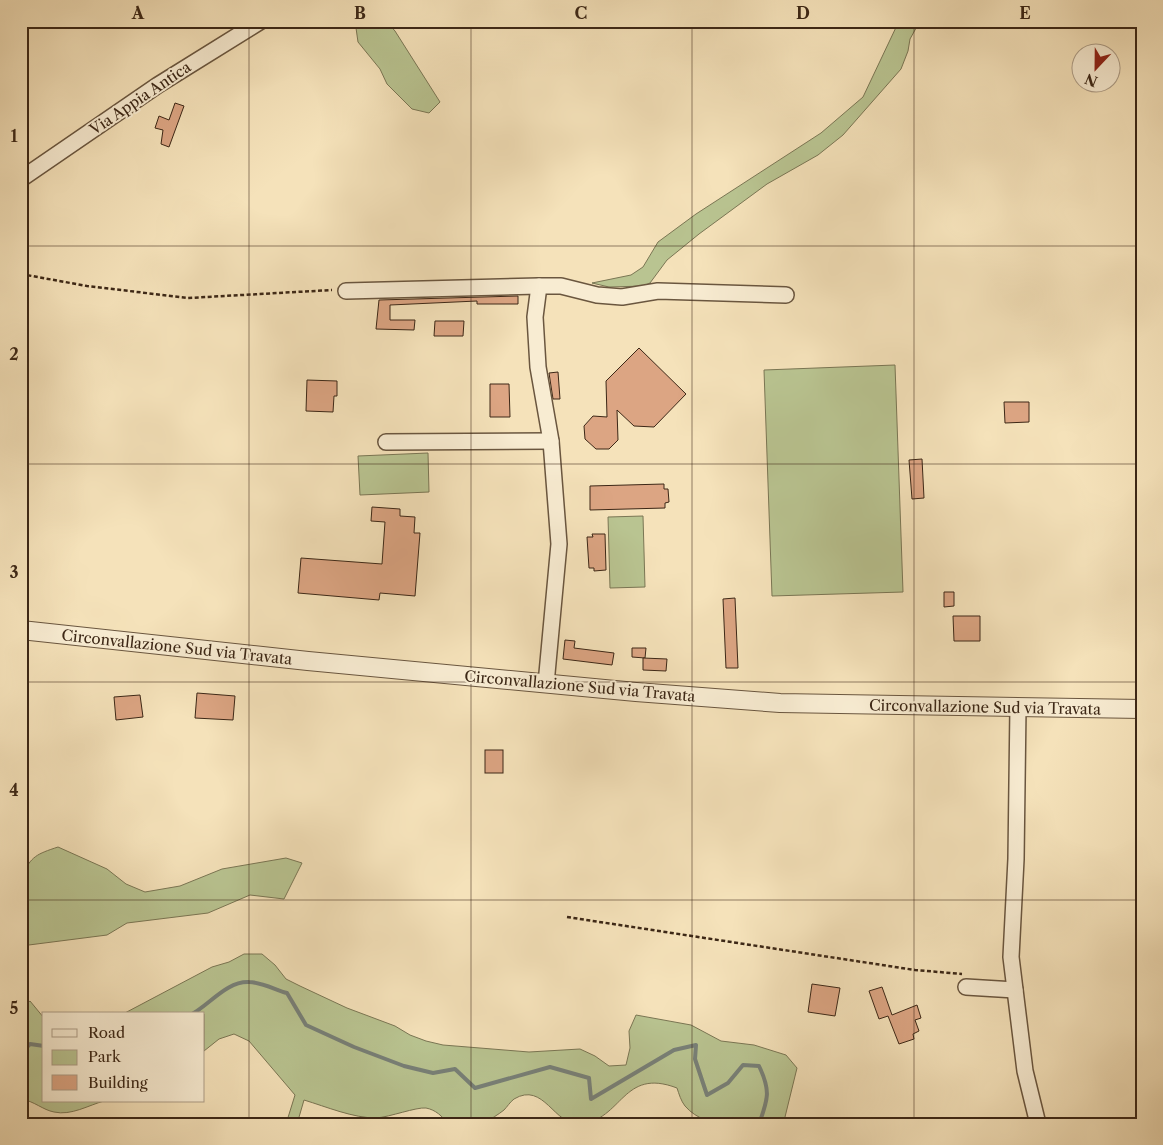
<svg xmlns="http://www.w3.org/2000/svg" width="1163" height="1145" viewBox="0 0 1163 1145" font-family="'Libre Caslon Text',serif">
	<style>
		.green { fill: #b9c491; stroke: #7a7654 }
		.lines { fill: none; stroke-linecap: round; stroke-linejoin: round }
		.stream { stroke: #788078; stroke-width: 4 }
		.building { fill: #dca583; stroke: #3c2716 }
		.minor-casing { stroke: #6a563f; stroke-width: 18 }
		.tertiary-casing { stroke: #6a563f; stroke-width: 20 }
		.path { stroke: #3c2716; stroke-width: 2.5; stroke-dasharray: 4 2.5; stroke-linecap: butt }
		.minor { stroke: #f8ecd2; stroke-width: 15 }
		.tertiary { stroke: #f8ecd2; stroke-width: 18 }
		.grid { fill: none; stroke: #3c2716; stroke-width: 1; stroke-opacity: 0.55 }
		.labels { text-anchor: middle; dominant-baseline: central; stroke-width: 4; stroke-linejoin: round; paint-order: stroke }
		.street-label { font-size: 15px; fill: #3c2716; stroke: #f8ecd2 }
		.neatline { fill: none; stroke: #3c2716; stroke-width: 2 }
		.grid-label { font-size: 16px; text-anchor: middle; font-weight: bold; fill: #3c2716 }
	</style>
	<rect width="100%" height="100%" fill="#f5e2ba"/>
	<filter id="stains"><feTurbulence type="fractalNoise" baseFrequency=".004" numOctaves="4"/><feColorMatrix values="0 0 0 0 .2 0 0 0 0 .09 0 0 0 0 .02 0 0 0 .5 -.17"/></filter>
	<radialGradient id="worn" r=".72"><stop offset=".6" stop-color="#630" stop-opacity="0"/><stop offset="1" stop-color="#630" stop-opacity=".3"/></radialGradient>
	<g class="green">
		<path d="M355,21H386L395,31L440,102L429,113L412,109L387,84L380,69L358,42Z"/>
		<path d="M899,21H920L910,39L908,51L901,69L843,135L818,155L767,184L699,234L667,260L650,283L644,286L609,287L592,283L631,275L643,267L658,242L696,214L821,133L863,97Z"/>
		<path d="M895,365L903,592L772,596L764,370Z"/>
		<path d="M428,453L429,492L360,495L358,456Z"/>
		<path d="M643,516L645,587L610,588L608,517Z"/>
		<path d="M58,847L107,869L126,884L145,892L180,886L222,869L286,858L302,863L284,899L250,895L208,913L127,923L107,935L21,946V902L28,894L22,876C31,856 37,854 58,847Z"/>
		<path d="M244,954H262L275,965L286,979L300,986L347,1008L395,1026L410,1035L426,1041L443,1045L529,1052L580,1049L595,1056L609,1066L626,1065L630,1048L629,1031L636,1015L691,1025L721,1041L754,1045L786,1055L797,1068L785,1117L788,1124C755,1124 708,1133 685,1106C681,1101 679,1094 677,1088C622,1067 623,1120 580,1124C554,1126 544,1081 514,1099C510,1102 507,1107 504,1110C498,1115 491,1118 485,1124H448C442,1116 436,1110 426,1108C416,1107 390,1117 376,1118C353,1118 327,1107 304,1100L297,1124H286L295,1095L249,1041L234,1034L219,1039L204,1051V1014H123L212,967L229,962Z"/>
		<path d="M30,1001L44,1018V1101H104C89,1105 71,1116 54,1112C43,1110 34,1101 21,1099V1008Z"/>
	</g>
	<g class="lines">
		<g class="stream">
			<path d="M192,1014C210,1004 227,981 249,982C261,982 276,990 287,993L306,1025L354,1047L404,1066L433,1073L455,1069L475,1088L550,1067L589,1078L591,1099L674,1050L696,1045L695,1059L707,1095L728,1083L743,1065L759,1066C771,1091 768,1099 759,1124"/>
			<path d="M21,1053L30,1044L44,1046"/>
		</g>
	</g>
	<g class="building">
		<path d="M175,103L184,106L169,147L161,144L163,130L155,128L159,116L169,120Z"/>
		<path d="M518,296V304H477V301L390,305V320H415L414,330L376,329L379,300Z"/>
		<path d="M435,321H464L463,336H434Z"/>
		<path d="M639,348L686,394L654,427L634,426L617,410L618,440L609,449H596L585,439L584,426L593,416L607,417L606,381Z"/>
		<path d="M558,372L560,399H553L549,373Z"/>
		<path d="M307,380L337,381V396H334L333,412L306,411Z"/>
		<path d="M490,384H509L510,417H490Z"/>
		<path d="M1004,402H1029V422L1005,423Z"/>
		<path d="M922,459L924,498L912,499L909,460Z"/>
		<path d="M664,484V489H668L669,502L665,503V508L590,510V486Z"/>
		<path d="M372,507L400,509V516L415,517L414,533H420L415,596L380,593L379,600L298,593L301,558L382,564L385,522L371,521Z"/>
		<path d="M592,534H605L606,570L594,571V568H589L587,537H593Z"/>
		<path d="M944,592H954V606L944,607Z"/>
		<path d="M735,598L738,668H726L723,599Z"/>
		<path d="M953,616H980V641H954Z"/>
		<path d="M565,640L575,641L574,648L614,653L612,665L563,659Z"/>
		<path d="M632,648H646L645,658L632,657Z"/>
		<path d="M643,658L667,659L666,671L643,670Z"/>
		<path d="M197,693L235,696L233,720L195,718Z"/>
		<path d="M140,695L143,717L116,720L114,697Z"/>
		<rect x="485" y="750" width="18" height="23"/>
		<path d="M812,984L840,988L835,1016L808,1012Z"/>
		<path d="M882,987L892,1015L917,1005L921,1018L915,1020L919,1031L913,1034L914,1039L899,1044L888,1016L879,1019L869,991Z"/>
	</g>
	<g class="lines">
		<g class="minor-casing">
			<g id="minor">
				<path d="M21,179L158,85L261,21"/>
				<path d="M346,291L539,286"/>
				<path d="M386,442L551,441"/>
				<path d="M546,684L559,544L551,441L538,367L535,317L539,286H561L597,295L622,297L658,291L786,295"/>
				<path d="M1018,707L1016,859L1011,957L1025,1071L1038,1124"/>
				<path d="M966,987L1015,990"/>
			</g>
		</g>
		<g class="tertiary-casing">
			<path id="tertiary" d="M21,630L308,661L636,692L780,703L1142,709"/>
		</g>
		<g class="path">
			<path d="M21,274L87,286L188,298L332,290"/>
			<path d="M567,917L915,970L962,974"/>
		</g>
		<use href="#minor" class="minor"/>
		<use href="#tertiary" class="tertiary"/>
	</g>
	<path class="grid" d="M249,21V1124M471,21V1124M692,21V1124M914,21V1124M21,246H1142M21,464H1142M21,682H1142M21,900H1142"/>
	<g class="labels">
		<g class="street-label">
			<text transform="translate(140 98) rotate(-34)">Via Appia Antica</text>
			<text transform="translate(177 647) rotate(6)">Circonvallazione Sud via Travata</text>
			<text transform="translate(580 686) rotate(5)">Circonvallazione Sud via Travata</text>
			<text transform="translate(985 707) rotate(1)">Circonvallazione Sud via Travata</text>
		</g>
	</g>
	<rect width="1163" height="1145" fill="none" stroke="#f5e2ba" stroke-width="55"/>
	<rect x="42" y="1012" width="162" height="90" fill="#f8ecd2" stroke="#ad9d87"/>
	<rect x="52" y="1029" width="25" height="8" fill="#f8ecd2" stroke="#ad9d87"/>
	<text x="88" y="1038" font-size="15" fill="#3c2716">Road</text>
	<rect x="52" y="1050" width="25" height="15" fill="#b9c491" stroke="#ad9d87"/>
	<text x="88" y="1062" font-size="15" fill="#3c2716">Park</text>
	<rect x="52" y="1075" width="25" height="15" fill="#dca583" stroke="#ad9d87"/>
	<text x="88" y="1088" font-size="15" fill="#3c2716">Building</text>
	<g transform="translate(1096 68) rotate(202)"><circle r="24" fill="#f8ecd2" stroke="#ad9d87"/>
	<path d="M0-4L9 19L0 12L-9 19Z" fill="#8f2418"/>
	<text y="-8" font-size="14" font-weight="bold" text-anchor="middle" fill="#3c2716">N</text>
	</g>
	<rect x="28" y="28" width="1108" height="1090" class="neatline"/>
	<g class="grid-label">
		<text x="138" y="19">A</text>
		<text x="360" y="19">B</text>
		<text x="581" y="19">C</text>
		<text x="803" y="19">D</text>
		<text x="1025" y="19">E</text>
		<text x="14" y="142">1</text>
		<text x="14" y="360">2</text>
		<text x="14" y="578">3</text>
		<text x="14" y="796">4</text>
		<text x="14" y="1014">5</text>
	</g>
	<rect width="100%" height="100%" filter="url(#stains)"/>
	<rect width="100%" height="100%" fill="url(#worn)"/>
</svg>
